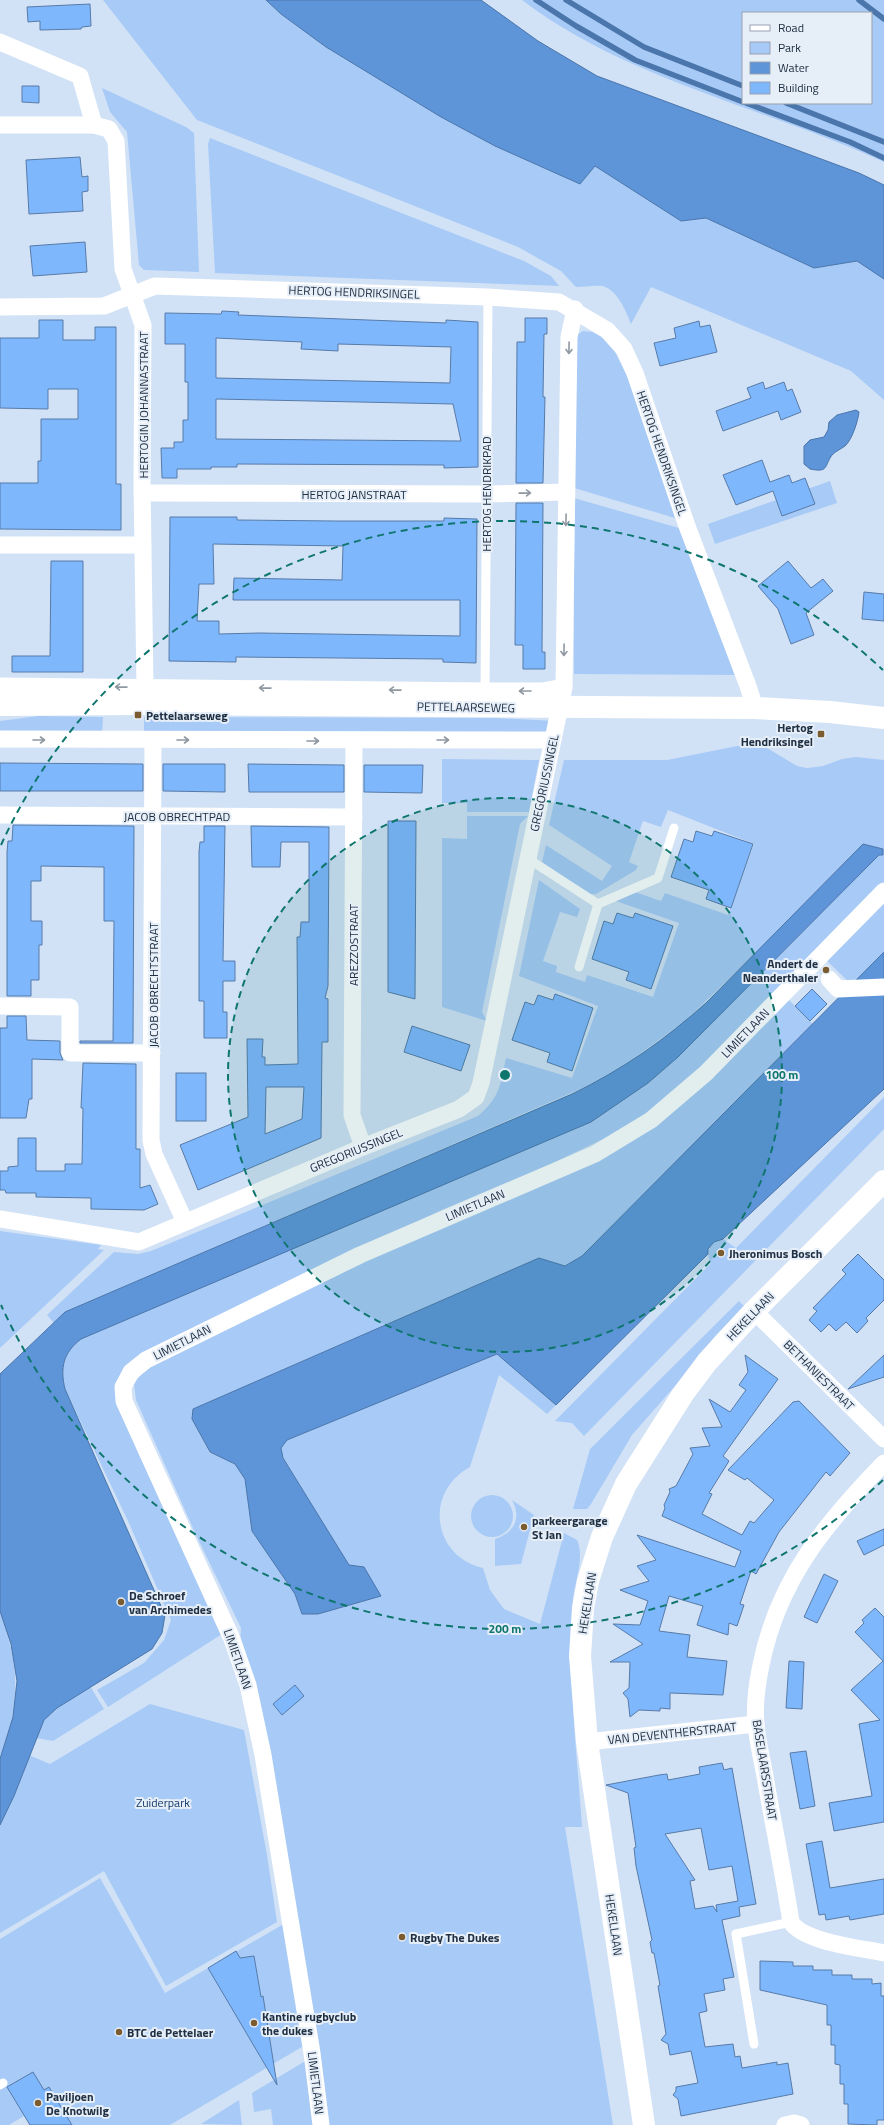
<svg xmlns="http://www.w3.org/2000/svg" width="884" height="2125" viewBox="0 0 884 2125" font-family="'Titillium Web',sans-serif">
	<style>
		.green { fill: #a8caf6; fill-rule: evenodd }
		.water { fill: #5e94d8; stroke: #4b76ab }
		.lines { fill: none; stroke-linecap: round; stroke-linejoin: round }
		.stream { stroke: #4b76ab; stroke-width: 5.5 }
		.building { fill: #7fb7fd; stroke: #577ba8; fill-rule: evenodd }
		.lane { stroke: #fff; stroke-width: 9 }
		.street { stroke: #fff; stroke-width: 17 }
		.secondary { stroke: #fff; stroke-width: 22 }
		.oneway { stroke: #9098a1 }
		.ring { fill: none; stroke: #0f766e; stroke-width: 2; stroke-dasharray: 7 5 }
		.poi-dot { fill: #7a5c30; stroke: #e6eef8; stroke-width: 1.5 }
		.labels { text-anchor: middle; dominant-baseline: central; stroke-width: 4; stroke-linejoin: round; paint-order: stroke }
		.street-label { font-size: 12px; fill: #203043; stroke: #e6eef8 }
		.poi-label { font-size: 12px; font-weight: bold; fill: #203043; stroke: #e6eef8; text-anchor: start }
		.park-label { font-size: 12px; fill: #153a67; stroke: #e6eef8 }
		.centre { fill: #0f766e; stroke: #e6eef8; stroke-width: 2 }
		.ring-label { font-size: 12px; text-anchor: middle; font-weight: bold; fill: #0f766e; stroke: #e6eef8; stroke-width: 4; stroke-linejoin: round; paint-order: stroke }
	</style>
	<rect width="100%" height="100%" fill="#d2e2f6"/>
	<g class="green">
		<path d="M103,0H266L281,14L326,47L441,117L495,146L580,184L595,166L681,221L706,218L814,268L857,261L884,279V400L851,371L651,287L631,324C626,311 617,289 602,286C594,285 584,287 576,287L561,271L518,247L197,120Z"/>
		<path d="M522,0H884V162C766,108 625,79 522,0ZM743,13H871V103H743Z"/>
		<path d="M102,88L186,127L194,133L199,272L144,270L139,265L127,132L110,112Z"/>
		<path d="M210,138L524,261L551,276L559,286L215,273L208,144Z"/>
		<path d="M583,331L592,332L603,338L615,352L627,376L675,518L574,488L577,335Z"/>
		<path d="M830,481L837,503L715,544L708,524Z"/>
		<path d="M574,498L679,528L736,675L574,674Z"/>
		<path d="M38,716L103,717L102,734L0,733V721Z"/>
		<path d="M144,717L496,718L555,721L556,735L144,734Z"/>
		<path d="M737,746L767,748L797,766L807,768L823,766L842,759L856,757L884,760V884L695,1073L644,1115L603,1139L553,1163L444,1209L342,1257L123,1377L222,1634L108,1707L97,1690L144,1663L164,1640L171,1620L128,1521L65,1389C60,1368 64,1353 81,1339L591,1122L648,1083L678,1057L879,855H883L863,844L759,950L685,1021L619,1069L601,1080L65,1312L54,1323L47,1315L114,1252L138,1254L151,1251L478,1116C500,1097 500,1086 506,1058L572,1078L598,1006L519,976L539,880L580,909L577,917L560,912L543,961L557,966L556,972L585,982L587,975L653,997L679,923L613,900L635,892L661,901L665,893L728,915L754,844L668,810L661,827L643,821L629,862L638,866L636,870L596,894H588L542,862L546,845L602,881L612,866L549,825L564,760H667Z"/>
		<path d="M442,759L539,760L529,812H467V803H442Z"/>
		<path d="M467,816H528L520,824L482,1012L487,1021L442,1007V838L467,839Z"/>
		<path d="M884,904V952L852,985L827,961Z"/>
		<path d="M789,1000L813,1024L582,1256L565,1266L539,1258L193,1409L192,1419L209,1452L235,1464L245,1479L252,1531L295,1594L302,1614C330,1614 353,1601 380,1596L349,1565L283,1458L281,1448L287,1440L497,1354L556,1405L547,1414L499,1375L470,1467C424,1492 432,1556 483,1568L490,1590L504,1609L540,1624L564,1533L577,1540C585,1558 575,1580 573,1599C567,1675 577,1751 582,1827H565L613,2125H325L312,2041L170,2125H30L24,2116L9,2125H0V1939L100,1878L165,1993L294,1918L240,1643L241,1628L196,1535L136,1400L134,1384L145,1369L346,1264L593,1160L711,1077Z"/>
		<path d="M884,1097V1129L584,1436L572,1423L555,1421L711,1263C706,1254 708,1249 714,1242L723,1239L736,1248Z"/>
		<path d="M0,1231L101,1245L98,1249L104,1250L0,1348Z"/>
		<path d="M739,1301L744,1306L715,1336L675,1386L632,1435L591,1504L587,1509H573L590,1449Z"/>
		<circle cx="492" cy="1516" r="21"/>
		<path d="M512,1500L534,1515L521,1564L495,1566V1539C514,1533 522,1518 512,1500Z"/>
		<path d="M0,1611C13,1650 19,1674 13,1715C12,1725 7,1735 5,1745L50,1764L150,1704L244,1730L267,1855L277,1922L166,1986L104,1871L0,1933Z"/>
		<path d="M90,1686L104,1709L53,1741L36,1738L44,1720L57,1708Z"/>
		<path d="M307,2060L315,2125H273L271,2109L254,2112L252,2093Z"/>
		<path d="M239,2100L242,2125L201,2124Z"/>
	</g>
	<g class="water">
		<path d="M266,0H481L538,41L597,76L859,173L884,185V279L857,261L814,268L706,218L681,221L595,166L580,184L495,146L441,117L326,47L281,14Z"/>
		<path d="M856,410L859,412C858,421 852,440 845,446C841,449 836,451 832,455C824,466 829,473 810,469L804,464V446L810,440L824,437L828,430L829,422L837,415Z"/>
		<path d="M863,844L883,849V855H879L678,1057L648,1083L591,1122L81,1339C63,1353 60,1368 65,1389L165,1615L162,1633L152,1649L57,1708L44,1720L14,1796L0,1825V1759L13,1717L17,1681L11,1644L0,1611V1374L65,1312L572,1094C622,1070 666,1039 707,1002Z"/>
		<path d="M884,952V1089L723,1239L714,1242L708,1249V1254L556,1405L497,1354L287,1440L281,1448L283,1458L349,1565L364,1567L381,1596L318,1614H302L295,1594L252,1531L245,1479L235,1464L210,1452L192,1419L193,1409L539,1258L565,1266L582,1256Z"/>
	</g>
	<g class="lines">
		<g class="stream">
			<path d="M536,0L576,26L635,60L743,102"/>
			<path d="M566,0L644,47L743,86"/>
			<path d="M859,0L884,19"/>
			<path d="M746,103L850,142L884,158"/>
			<path d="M786,103L884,142"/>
		</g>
	</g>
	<g class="building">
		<path d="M90,4L91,26L82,27L81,29L40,30V21L28,22L27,7Z"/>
		<path d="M22,86H39V103L22,102Z"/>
		<path d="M80,157L82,177L88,176V191L82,192L83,211L29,214L26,160Z"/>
		<path d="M85,242L87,272L33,276L30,246Z"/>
		<path d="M222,311L239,312L238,315L446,323V320L478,322V467L444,468V465L237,464V467H211V469H177V478H162L161,448H174V442H183V420H188V382H185V344H165V313L221,314ZM216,338L302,342L301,349L338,351V344L451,347L450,383L216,378ZM216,399L453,404L461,441L216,439Z"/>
		<path d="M525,318H547V334H544L543,397H545L543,483H516L517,342H525Z"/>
		<path d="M39,320H63V340H95V327H116V484H121V530L0,529V483H38V461H41V419H78V389H48V409L0,408V338H39Z"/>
		<path d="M699,321L700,327L710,325L717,352L660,366L654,343L676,338L674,328Z"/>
		<path d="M763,382L765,389L784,382L787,391L792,389L801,412L781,420L778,411L723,431L716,411L751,398L747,388Z"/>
		<path d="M762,460L770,482L789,475L792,483L805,478L815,504L782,516L773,491L736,505L723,475Z"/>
		<path d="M516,503H543L542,652H545V669H523V645H515Z"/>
		<path d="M170,517H237V520L336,521H444V518L477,519L476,663L443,662V659L236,657V662L169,661ZM213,544L343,546L342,580L234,578L233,600H460V636L259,633L219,634V621H197L199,584H214Z"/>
		<path d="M51,561H83V672H12V656H50Z"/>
		<path d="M788,561L811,588L823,579L833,591L806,613L814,635L791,644L778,609L758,586Z"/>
		<path d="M864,592L884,594V621L862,619Z"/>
		<path d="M0,763L143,764V791H0Z"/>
		<path d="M163,764H225V792L163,791Z"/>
		<path d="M248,764L344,765V792H249Z"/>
		<path d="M364,765H423L422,793L364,792Z"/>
		<path d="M388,821H416L415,999L388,992Z"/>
		<path d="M13,825L134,826L133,1043H80V1041H113L114,921H104V867L41,866V881H31V921H42V945H39V980H31V996H7V852L8,841H12Z"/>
		<path d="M204,826H225L223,961H235V981H223V1012H227V1038H204V1001H199V852L200,842H204Z"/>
		<path d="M251,826L329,827L328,986L325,998L328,999V1042H322L321,1138L198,1190L180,1145L248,1117L247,1039H263L262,1057H265V1065L298,1064L297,937H300L301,922H309V842H281L280,867H252ZM266,1087H304L302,1119L265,1134Z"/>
		<path d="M696,831L712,836L714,831L753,844L731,908L706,899L709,890L671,877L684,839L693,842Z"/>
		<path d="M617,913L633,918L635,913L673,926L651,989L626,980L629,972L592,959L604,921L613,924Z"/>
		<path d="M812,989L827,1004L810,1021L795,1006Z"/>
		<path d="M555,994L593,1008L572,1071L547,1062L550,1053L512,1040L525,1002L534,1005L538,995L553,1000Z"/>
		<path d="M7,1016H26L27,1040L60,1041V1053L63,1060L32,1059V1099H29L26,1118H0V1028H7Z"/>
		<path d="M412,1026L470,1045L461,1071L404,1052Z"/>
		<path d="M83,1063L136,1064V1149H140V1188L150,1185L158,1204L144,1210L91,1209V1198L36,1197V1193H6L5,1190H0V1171H8V1167L18,1166V1138H36V1171H65V1164H82L83,1108H81Z"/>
		<rect x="176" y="1073" width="30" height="48"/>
		<path d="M858,1254L884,1280V1300L866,1318L868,1321L857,1333L846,1322L836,1331L829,1324L821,1332L809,1320L817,1311L813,1308L846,1274L842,1270Z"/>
		<path d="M745,1355L778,1379L723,1456L729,1461L709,1493L712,1494L702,1514L742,1535L750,1521L754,1523L774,1500L747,1478L745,1480L728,1470L793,1402L799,1401L850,1453L830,1476L826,1472L779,1532L756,1574L751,1571L740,1604L744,1605L737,1626L729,1623L728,1635L697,1625L703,1606L669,1596L659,1631L690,1635L687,1657L727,1661L723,1695L670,1693V1709L660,1708V1711L639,1710L630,1717L628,1699L623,1693L629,1688L630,1662H610L643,1644L613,1624L640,1625L648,1601L620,1590L649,1581L637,1566L656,1560L637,1535L735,1567L741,1551L662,1516L665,1508L664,1505L670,1492L669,1489L676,1486L693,1454L690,1448L710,1446L702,1428L722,1427L709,1399L730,1412L746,1390L739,1385L748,1372Z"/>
		<path d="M884,1355V1377L848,1389Z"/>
		<path d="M884,1529V1545L864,1555L857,1541Z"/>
		<path d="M824,1574L838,1581L817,1623L804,1617Z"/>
		<path d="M875,1608L884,1617V1822L834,1831L829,1803L872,1796L859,1724L880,1720L851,1690L883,1661L855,1632L864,1623L862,1620Z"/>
		<path d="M789,1661L804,1662L802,1709L786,1708Z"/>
		<path d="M295,1685L304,1696L282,1715L273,1704Z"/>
		<path d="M806,1751L815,1806L800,1809L790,1753Z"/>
		<path d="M722,1763L724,1770L732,1768L756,1904L739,1907L740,1916L722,1920L734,1977L723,1979L725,1990L704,1994L707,2011L699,2013L705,2047L733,2044L735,2057L740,2056L742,2068L777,2062V2065L788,2063L793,2094L681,2116L678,2099L673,2095L676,2091V2087L698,2083L691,2051L670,2055L668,2044L661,2040L666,2034L658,1986L660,1985L654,1953H652L650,1942L652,1940L636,1866L634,1848L636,1847L628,1793L606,1785L659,1775L667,1774L668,1780L700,1774L699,1767ZM701,1828L709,1870L732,1866L738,1901L716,1905L717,1912L713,1906L695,1909L690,1881L695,1880L665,1834Z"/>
		<path d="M822,1841L830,1888L884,1879V1914L850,1920L849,1916L826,1920L825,1914L819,1915L806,1844Z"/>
		<path d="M236,1951L240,1958L254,1956L261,1997L263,1996L277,2085L208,1968Z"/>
		<path d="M760,1961L793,1962V1966H813V1970H832V1975H852V1979H872V1984L881,1983V1996H884V2120H877V2125L848,2124V2104H844V2084H840V2065L835,2064V2045H831V2025H827V2005L760,1990Z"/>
		<path d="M33,2072L44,2090L49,2087L72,2125H30L7,2087Z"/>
	</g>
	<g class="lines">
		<g class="lane">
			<path d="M485,691L488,297"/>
			<path d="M527,858L598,904"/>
			<path d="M598,904L658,878L674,828"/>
			<path d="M579,967L598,904"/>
			<path d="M754,2044L736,1934L791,1922"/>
			<path d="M0,2085L3,2083"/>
		</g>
		<g class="street">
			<path d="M0,42L80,76L94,125"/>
			<path d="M0,125H94L109,129L116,141L123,269L143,325L142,482L145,687"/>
			<path d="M0,307L104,306L155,286L488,297L559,302L607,330L624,349L635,373L687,526L748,686L755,708"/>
			<path d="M142,493L486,494L566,492"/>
			<path d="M0,545H143"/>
			<path d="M0,686L485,691H542L564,687"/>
			<path d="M0,739L553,740"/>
			<path d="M153,740L151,1140L154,1154L185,1222"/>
			<path d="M354,741L352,1115L363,1147"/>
			<path d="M0,815L354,817"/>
			<path d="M829,979L838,989L884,987"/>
			<path d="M0,1006L70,1007V1053H152"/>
			<path d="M0,1219L139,1242L363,1147L459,1109L476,1097L481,1083L564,687L569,337L575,309"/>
			<path d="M754,1311L884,1439"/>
			<path d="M884,1463C825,1524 778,1580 761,1665C757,1684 754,1705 756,1725C758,1746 764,1767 767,1788C775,1832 784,1877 791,1922C803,1942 861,1948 884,1953"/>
			<path d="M587,1742L756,1724"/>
			<path d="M321,2125L312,2053L263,1755L248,1685L232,1639L124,1401L123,1387L131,1372L146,1360L360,1255L595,1154L651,1120L706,1073L884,891"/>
			<path d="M785,2125L794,2123L801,2125"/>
		</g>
		<g class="secondary">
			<path d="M0,705L139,704L755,708L830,712L884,718"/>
			<path d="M644,2125L587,1742L580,1656L583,1608L588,1581L602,1537L626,1484L683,1394L707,1362L754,1311L884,1181"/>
		</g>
	</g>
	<defs><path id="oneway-shaft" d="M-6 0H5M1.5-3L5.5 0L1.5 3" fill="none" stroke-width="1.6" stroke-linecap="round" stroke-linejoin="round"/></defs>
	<g class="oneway">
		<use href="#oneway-shaft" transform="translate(569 348) rotate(91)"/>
		<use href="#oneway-shaft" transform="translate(525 493) rotate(-1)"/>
		<use href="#oneway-shaft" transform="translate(566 520) rotate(91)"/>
		<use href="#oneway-shaft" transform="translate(564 650) rotate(91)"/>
		<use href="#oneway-shaft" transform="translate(121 687) rotate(-179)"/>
		<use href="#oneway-shaft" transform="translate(265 688) rotate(-179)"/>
		<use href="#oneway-shaft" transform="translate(395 690) rotate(-179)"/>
		<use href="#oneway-shaft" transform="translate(525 691) rotate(180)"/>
		<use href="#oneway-shaft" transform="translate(39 740)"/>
		<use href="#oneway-shaft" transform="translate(183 740)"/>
		<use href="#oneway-shaft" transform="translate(443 740)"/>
		<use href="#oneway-shaft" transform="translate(313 741)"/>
	</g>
	<circle cx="505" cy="1075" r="277" fill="#0f766e" fill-opacity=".12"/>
	<g class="ring">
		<circle cx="505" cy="1075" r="277"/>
		<path d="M883 1480A554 554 0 0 1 1 1305M1 845A554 554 0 0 1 883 670"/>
	</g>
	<g class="poi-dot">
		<rect x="134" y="711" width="8" height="8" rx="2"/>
		<rect x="817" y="730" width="8" height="8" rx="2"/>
		<circle cx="826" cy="970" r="4"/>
		<circle cx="721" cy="1253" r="4"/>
		<circle cx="524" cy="1527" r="4"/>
		<circle cx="121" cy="1602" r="4"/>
		<circle cx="402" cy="1937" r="4"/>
		<circle cx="254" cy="2023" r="4"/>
		<circle cx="119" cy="2032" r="4"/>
		<circle cx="38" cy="2103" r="4"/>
	</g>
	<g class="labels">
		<g class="street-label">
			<text transform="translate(354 292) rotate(2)">HERTOG HENDRIKSINGEL</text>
			<text transform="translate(143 405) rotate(-90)">HERTOGIN JOHANNASTRAAT</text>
			<text transform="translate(662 453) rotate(71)">HERTOG HENDRIKSINGEL</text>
			<text x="354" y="494">HERTOG JANSTRAAT</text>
			<text transform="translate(486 494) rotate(-90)">HERTOG HENDRIKPAD</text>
			<text transform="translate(466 707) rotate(1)">PETTELAARSEWEG</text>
			<text transform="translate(544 783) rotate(-78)">GREGORIUSSINGEL</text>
			<text x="177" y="816">JACOB OBRECHTPAD</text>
			<text transform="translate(353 945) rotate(-90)">AREZZOSTRAAT</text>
			<text transform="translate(153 985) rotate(-90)">JACOB OBRECHTSTRAAT</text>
			<text transform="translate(745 1033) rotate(-46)">LIMIETLAAN</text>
			<text transform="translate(356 1150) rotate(-22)">GREGORIUSSINGEL</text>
			<text transform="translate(475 1205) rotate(-23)">LIMIETLAAN</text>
			<text transform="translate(750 1316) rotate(-46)">HEKELLAAN</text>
			<text transform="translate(182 1342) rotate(-27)">LIMIETLAAN</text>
			<text transform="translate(819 1375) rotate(45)">BETHANIESTRAAT</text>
			<text transform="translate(587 1603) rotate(-81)">HEKELLAAN</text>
			<text transform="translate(238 1659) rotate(71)">LIMIETLAAN</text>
			<text transform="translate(672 1733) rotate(-6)">VAN DEVENTHERSTRAAT</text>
			<text transform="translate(765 1770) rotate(81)">BASELAARSSTRAAT</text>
			<text transform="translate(614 1925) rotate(82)">HEKELLAAN</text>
			<text transform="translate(316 2083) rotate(83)">LIMIETLAAN</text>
		</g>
		<g class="poi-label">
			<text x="146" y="715">Pettelaarseweg</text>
			<text x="813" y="727" text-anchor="end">Hertog<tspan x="813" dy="14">Hendriksingel</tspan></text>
			<text x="818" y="963" text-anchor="end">Andert de<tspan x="818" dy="14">Neanderthaler</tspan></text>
			<text x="729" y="1253">Jheronimus Bosch</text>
			<text x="532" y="1520">parkeergarage<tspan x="532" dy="14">St Jan</tspan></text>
			<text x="129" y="1595">De Schroef<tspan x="129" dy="14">van Archimedes</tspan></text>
			<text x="410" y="1937">Rugby The Dukes</text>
			<text x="262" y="2016">Kantine rugbyclub<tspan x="262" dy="14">the dukes</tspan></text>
			<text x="127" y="2032">BTC de Pettelaer</text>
			<text x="46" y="2096">Paviljoen<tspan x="46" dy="14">De Knotwilg</tspan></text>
		</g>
		<g class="park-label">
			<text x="163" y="1802">Zuiderpark</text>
		</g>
	</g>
	<circle cx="505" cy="1075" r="6" class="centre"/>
	<g class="ring-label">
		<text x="782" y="1079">100 m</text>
		<text x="505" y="1633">200 m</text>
	</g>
	<rect x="742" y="12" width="130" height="92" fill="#e6eef8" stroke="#97a2b0"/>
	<rect x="750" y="25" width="20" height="6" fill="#ffffff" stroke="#97a2b0"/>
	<text x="778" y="32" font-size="12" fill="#203043">Road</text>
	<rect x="750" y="42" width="20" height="12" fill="#a8caf6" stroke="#97a2b0"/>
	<text x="778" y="52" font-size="12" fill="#203043">Park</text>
	<rect x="750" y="62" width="20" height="12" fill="#5e94d8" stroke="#97a2b0"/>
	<text x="778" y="72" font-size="12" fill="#203043">Water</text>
	<rect x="750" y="82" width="20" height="12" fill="#7fb7fd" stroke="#97a2b0"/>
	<text x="778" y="92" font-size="12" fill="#203043">Building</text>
</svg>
